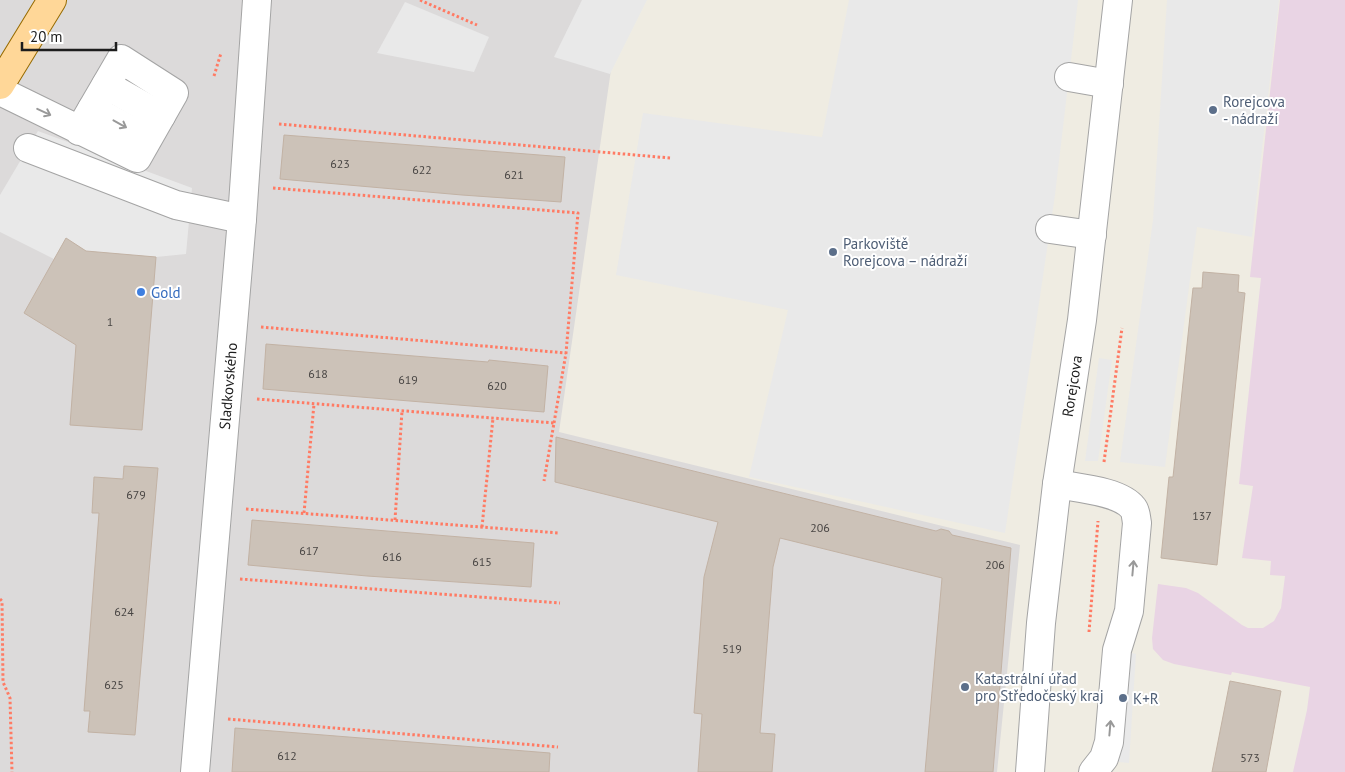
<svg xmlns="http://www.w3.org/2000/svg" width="1345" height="772" viewBox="0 0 1345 772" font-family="'PT Sans',sans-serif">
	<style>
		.residential { fill: #dcdada }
		.railway { fill: #e9d4e4 }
		.parking { fill: #e9e9e9 }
		.building { fill: #ccc2b8; stroke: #c2b2a4 }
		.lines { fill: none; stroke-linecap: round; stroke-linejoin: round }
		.minor-casing { stroke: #a4a4a4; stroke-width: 30 }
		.major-casing { stroke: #976b00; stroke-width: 30 }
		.path { stroke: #ff7b64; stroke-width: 3; stroke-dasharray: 2.5 2.5; stroke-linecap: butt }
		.minor { stroke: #fff; stroke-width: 28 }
		.major { stroke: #ffd798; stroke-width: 28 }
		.oneway { stroke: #999 }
		.service-dot { fill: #5c6f8a; stroke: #fff; stroke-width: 2 }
		.shop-dot { fill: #3f7fe0; stroke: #fff; stroke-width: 2 }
		.labels { text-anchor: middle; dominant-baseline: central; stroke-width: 4; stroke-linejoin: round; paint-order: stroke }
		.number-label { font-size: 12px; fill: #494644 }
		.service-label { font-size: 15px; fill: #4e5e75; stroke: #fff; text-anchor: start }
		.shop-label { font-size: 15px; fill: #366cbe; stroke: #fff; text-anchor: start }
		.street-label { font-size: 15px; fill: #1d1d1d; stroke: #fff }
	</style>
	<rect width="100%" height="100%" fill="#efece2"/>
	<path class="residential" d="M0,0H621L559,432L1020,545L997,772H0Z"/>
	<path class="railway" d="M1280,0H1345V772H1293L1307,710L1310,687L1232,672L1231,675L1174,664L1163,660L1153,649L1152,638L1158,584L1186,588L1198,593L1242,625L1248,628H1263L1274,621L1281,608L1285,576L1270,575L1271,561L1242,558L1253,486L1239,484L1261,278L1250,277Z"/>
	<g class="parking">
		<path d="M582,0H647L610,74L554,57Z"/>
		<path d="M849,0H1078L1055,195L1005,533L749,477L788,310L616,275L643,113L822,137Z"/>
		<path d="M1167,0H1279L1252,237L1197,227L1165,467L1120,462L1153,220Z"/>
		<path d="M405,2L489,37L474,72L377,53Z"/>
		<path d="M38,131L192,188L186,254L156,257L86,251L66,238L54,259L0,232V195Z"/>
		<path d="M1099,358L1112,360L1098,461H1085Z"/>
		<path d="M1117,650L1136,654L1129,763L1108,761Z"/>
	</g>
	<g class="building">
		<path d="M284,135L565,157L561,202L462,195L280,179Z"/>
		<path d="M66,238L86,251L156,257L142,430L70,425L76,345L24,313Z"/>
		<path d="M1203,272L1239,275L1238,292L1245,293L1217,565L1161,558L1169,477H1173L1193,288H1202Z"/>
		<path d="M266,344L488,362L489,360L548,366L544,412L263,389Z"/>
		<path d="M556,437L936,531L941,529L949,531L952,535L1011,548L993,772H925L942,578L780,538L773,567L760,733L775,734L772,772H698L702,714L694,713L704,577L718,522L555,482Z"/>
		<path d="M124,466L158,468L135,735L88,732L90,711H84L99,513H92L94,477L123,479Z"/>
		<path d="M252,520L534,543L531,587L367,576L248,565Z"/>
		<path d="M1230,681L1281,691L1266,772H1212Z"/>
		<path d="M235,728L550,753L549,772H232Z"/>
	</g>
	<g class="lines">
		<g class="minor-casing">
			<g id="minor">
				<path d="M1069,77L1109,84"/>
				<path d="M106,85L161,116"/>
				<path d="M0,91L137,158L174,93L121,59L79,131"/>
				<path d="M92,109L147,139"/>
				<path d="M28,148L176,205L242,219"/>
				<path d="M1050,229L1092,235"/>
				<path d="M1057,484C1077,488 1120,491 1133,508C1136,511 1136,518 1137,523L1129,611L1117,650L1109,742L1104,758L1093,772"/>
				<path d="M195,772L242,219L257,0"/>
				<path d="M1030,772L1041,623L1057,484L1082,320L1118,0"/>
			</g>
		</g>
		<g class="major-casing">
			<path id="major" d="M0,85L52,0"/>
		</g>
		<g class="path">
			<path d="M420,0L477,25"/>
			<path d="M214,76L221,53"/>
			<path d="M279,124L670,158"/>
			<path d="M273,188L578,213L566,353L554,423"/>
			<path d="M261,327L566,353"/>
			<path d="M257,399L554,423L544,481"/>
			<path d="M1104,462L1122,328"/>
			<path d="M246,509L559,533"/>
			<path d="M304,513L314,404"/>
			<path d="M395,520L402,411"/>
			<path d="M482,527L493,418"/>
			<path d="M240,579L560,603"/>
			<path d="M0,599L2,601L3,682L10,698L12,772"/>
			<path d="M1089,632L1098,521"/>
			<path d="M228,719L558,747"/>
		</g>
		<use href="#minor" class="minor"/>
		<use href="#major" class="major"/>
	</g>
	<defs><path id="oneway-shaft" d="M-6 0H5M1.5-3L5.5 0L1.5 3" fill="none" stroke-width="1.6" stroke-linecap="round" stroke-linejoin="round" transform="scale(1.25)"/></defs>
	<g class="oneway">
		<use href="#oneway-shaft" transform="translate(44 112) rotate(25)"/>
		<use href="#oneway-shaft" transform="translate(120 124) rotate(29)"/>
		<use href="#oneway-shaft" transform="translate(1133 568) rotate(-85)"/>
		<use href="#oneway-shaft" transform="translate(1110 728) rotate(-85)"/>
	</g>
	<g class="service-dot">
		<circle cx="1213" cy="110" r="5"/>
		<circle cx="833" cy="252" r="5"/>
		<circle cx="965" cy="687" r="5"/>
		<circle cx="1123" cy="698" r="5"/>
	</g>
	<circle class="shop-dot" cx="141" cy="292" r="5"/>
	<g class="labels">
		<g class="number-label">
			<text x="340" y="163">623</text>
			<text x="422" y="169">622</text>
			<text x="514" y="174">621</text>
			<text x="110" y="321">1</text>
			<text x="318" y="373">618</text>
			<text x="408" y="379">619</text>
			<text x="497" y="385">620</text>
			<text x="136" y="494">679</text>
			<text x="1202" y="515">137</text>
			<text x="820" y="527">206</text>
			<text x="309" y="550">617</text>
			<text x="392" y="556">616</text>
			<text x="482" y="561">615</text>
			<text x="995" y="564">206</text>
			<text x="124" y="611">624</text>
			<text x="732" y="648">519</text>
			<text x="114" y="684">625</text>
			<text x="287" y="755">612</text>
			<text x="1250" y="757">573</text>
		</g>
		<g class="service-label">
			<text x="1223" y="101">Rorejcova<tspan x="1223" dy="17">- nádraží</tspan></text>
			<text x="843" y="243">Parkoviště<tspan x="843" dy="17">Rorejcova – nádraží</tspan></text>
			<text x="975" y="678">Katastrální úřad<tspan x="975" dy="17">pro Středočeský kraj</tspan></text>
			<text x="1133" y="698">K+R</text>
		</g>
		<g class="shop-label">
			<text x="151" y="292">Gold</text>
		</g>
		<g class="street-label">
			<text transform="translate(228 386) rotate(-85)">Sladkovského</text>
			<text transform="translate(1072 386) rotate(-81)">Rorejcova</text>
		</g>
	</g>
	<path d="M22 42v8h94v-8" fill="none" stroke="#1d1d1d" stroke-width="2.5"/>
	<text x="30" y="42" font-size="15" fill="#1d1d1d" stroke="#ffffff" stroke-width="4" paint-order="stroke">20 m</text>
</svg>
